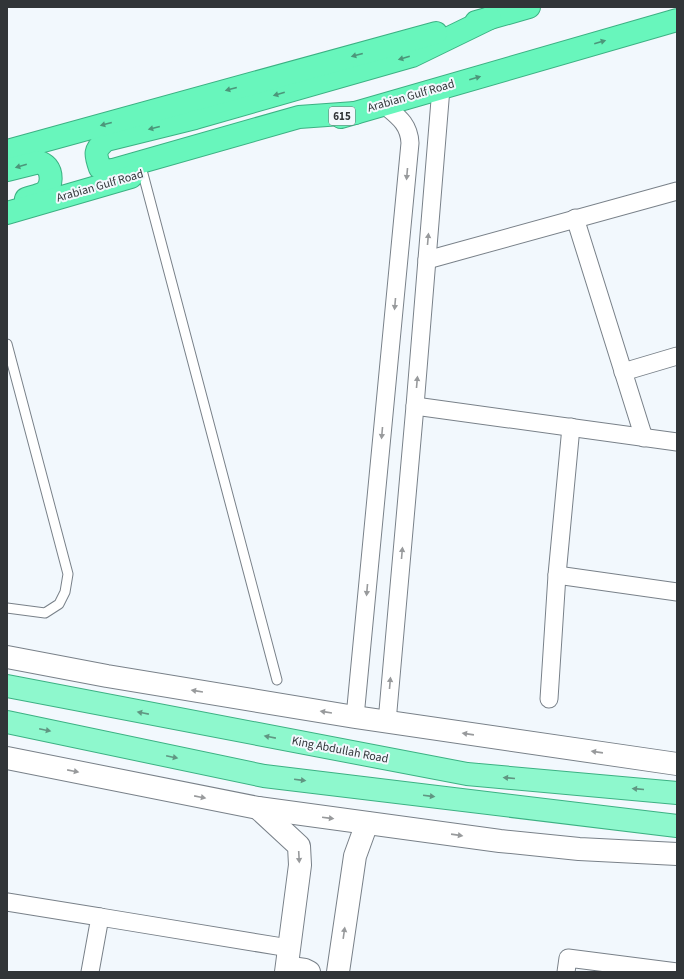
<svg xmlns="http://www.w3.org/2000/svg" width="684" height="979" viewBox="0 0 684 979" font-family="'Source Sans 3',sans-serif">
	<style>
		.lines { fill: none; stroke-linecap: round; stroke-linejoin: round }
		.service-casing { stroke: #798189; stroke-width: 11 }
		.minor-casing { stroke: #798189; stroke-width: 19 }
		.tertiary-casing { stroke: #798189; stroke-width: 24 }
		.secondary-casing { stroke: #798189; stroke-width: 24 }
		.primary-casing { stroke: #3cb183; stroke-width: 24 }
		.trunk-casing { stroke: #3cb183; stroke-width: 24 }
		.service { stroke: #fff; stroke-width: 9 }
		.minor { stroke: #fff; stroke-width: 17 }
		.tertiary { stroke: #fff; stroke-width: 22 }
		.secondary { stroke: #fff; stroke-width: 22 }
		.primary { stroke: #8ef8cd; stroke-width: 22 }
		.trunk { stroke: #68f6bc; stroke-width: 22 }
		.oneway { fill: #4c967a }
		.oneway2 { fill: #989a9c }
		.oneway3 { fill: #609682 }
		.labels { text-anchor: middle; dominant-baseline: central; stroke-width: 4; stroke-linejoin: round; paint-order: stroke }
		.shield { fill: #f2f8fd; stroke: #6b7073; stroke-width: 1 }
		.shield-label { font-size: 11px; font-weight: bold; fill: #313538 }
		.street-label { font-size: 12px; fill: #313538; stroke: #f2f8fd }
	</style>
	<rect width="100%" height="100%" fill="#f2f8fd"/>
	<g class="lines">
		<g class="service-casing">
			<g id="service">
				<path d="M143,174L277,680"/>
				<path d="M7,344L68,574L65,592L59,604L45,613L7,608"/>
			</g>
		</g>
		<g class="minor-casing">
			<g id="minor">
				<path d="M575,218L644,438"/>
				<path d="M427,260L677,191"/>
				<path d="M623,372L677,356"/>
				<path d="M415,406L677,442"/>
				<path d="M557,575L677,592"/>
				<path d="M549,699L557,575L571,427"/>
				<path d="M355,717L410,143C409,123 397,116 383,104"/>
				<path d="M387,722L415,406L441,88"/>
				<path d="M7,902L100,917L90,972"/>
				<path d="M100,917L289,948"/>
				<path d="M566,972L568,958L677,972"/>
			</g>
		</g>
		<g class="tertiary-casing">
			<g id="tertiary">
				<path d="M258,808L299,846L300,865L286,972"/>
				<path d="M294,972L298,969L305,970L309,972"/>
				<path d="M338,972L355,856L367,823"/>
			</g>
		</g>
		<g class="secondary-casing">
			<g id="secondary">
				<path d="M7,657L107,676L355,717L677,764"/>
				<path d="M7,758L258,808L500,841L579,849L677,854"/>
			</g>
		</g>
		<g class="primary-casing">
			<g id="primary">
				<path d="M7,686L467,774L677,793"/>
				<path d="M7,722L264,776L677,826"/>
			</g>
		</g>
		<g class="trunk-casing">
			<g id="trunk">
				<path d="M476,22L529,7"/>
				<path d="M355,113L299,117L113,170L106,171L100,168C95,154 94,150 106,140L195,118L412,56L490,18"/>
				<path d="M341,117L677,20"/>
				<path d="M7,151L436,33"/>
				<path d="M7,170L39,162C42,163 45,165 47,167C52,173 52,185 46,191C42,195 31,197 26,199"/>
				<path d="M7,213L131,177"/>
			</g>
		</g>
		<use href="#service" class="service"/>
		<use href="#minor" class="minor"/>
		<use href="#tertiary" class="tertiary"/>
		<use href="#secondary" class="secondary"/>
		<use href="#primary" class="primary"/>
		<use href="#trunk" class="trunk"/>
	</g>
	<defs><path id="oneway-solid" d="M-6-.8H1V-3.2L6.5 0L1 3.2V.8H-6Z"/></defs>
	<g class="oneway">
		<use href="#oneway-solid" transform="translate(600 42) rotate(-16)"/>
		<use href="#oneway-solid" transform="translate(357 55) rotate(165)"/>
		<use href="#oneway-solid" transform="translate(404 58) rotate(164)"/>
		<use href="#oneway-solid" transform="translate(475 78) rotate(-16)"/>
		<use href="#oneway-solid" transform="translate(231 89) rotate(165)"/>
		<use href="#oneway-solid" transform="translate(279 94) rotate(164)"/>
		<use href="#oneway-solid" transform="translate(106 124) rotate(165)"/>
		<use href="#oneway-solid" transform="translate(154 128) rotate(166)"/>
		<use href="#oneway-solid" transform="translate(21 166) rotate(164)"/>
	</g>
	<g class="oneway2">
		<use href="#oneway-solid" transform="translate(407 174) rotate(95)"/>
		<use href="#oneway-solid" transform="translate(428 239) rotate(-85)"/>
		<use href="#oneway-solid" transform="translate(395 304) rotate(95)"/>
		<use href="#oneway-solid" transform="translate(417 382) rotate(-85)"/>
		<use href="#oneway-solid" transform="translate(382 433) rotate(95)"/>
		<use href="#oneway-solid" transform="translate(402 553) rotate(-85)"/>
		<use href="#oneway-solid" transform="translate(367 590) rotate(95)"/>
		<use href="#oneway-solid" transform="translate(390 683) rotate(-85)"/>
		<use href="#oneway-solid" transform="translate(197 691) rotate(-171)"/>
		<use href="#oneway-solid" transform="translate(326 712) rotate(-171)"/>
		<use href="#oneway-solid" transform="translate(468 734) rotate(-172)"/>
		<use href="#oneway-solid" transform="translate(597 752) rotate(-172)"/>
		<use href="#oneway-solid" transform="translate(73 771) rotate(11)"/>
		<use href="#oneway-solid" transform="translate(200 797) rotate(11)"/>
		<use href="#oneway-solid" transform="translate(328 818) rotate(7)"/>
		<use href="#oneway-solid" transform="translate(457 835) rotate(8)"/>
		<use href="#oneway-solid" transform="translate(299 857) rotate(87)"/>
		<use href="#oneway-solid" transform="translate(344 933) rotate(-82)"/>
	</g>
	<g class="oneway3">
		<use href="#oneway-solid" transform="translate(143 713) rotate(-169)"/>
		<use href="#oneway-solid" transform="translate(45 730) rotate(12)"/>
		<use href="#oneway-solid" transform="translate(270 737) rotate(-169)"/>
		<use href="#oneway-solid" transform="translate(172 757) rotate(12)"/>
		<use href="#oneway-solid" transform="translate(509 778) rotate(-175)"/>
		<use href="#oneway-solid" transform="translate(300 780) rotate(7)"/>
		<use href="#oneway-solid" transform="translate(638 789) rotate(-175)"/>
		<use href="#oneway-solid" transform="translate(429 796) rotate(7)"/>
	</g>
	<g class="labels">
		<rect class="shield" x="329" y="107" width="26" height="18" rx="3"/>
		<g class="shield-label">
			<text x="342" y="116">615</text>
		</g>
		<g class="street-label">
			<text transform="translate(411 96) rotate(-16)">Arabian Gulf Road</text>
			<text transform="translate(100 186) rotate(-16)">Arabian Gulf Road</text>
			<text transform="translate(340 750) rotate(11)">King Abdullah Road</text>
		</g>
	</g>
	<rect width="684" height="979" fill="none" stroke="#313538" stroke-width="16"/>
</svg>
